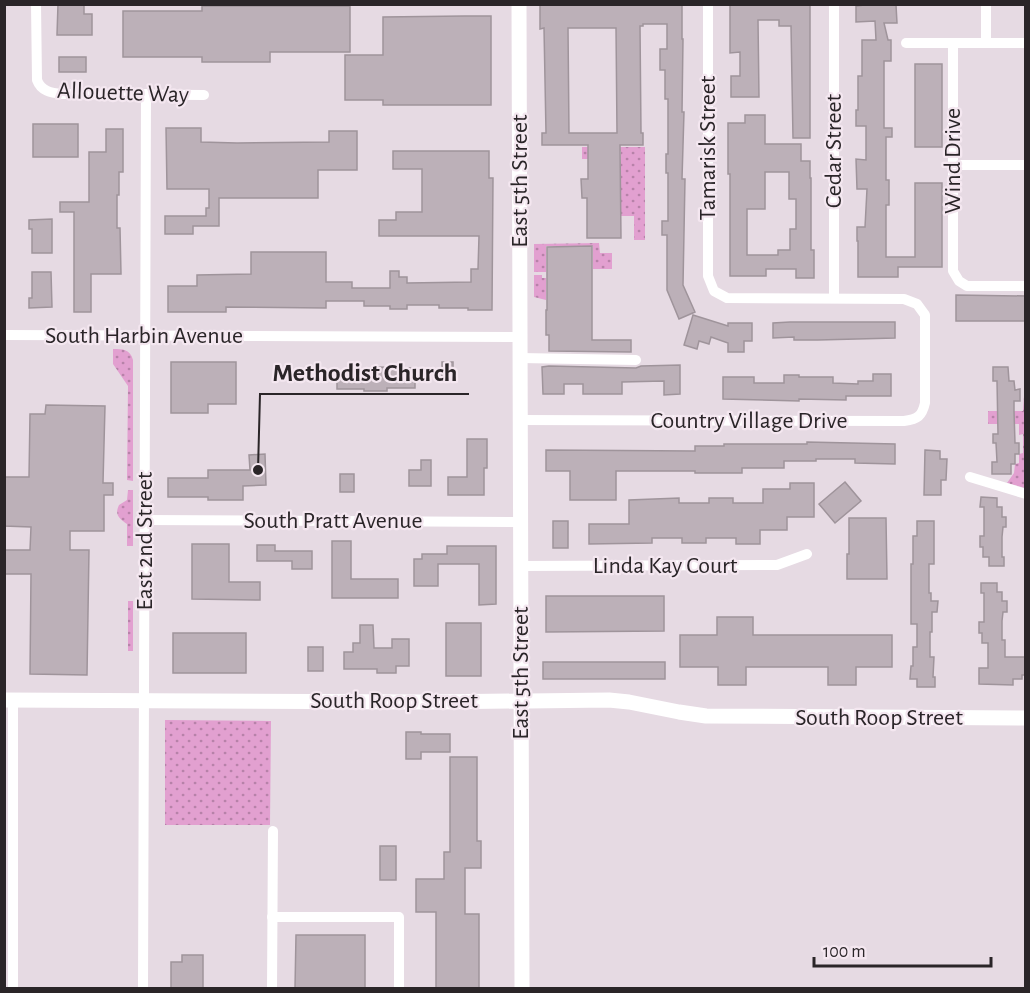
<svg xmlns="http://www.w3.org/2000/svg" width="1030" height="993" viewBox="0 0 1030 993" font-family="'Alegreya Sans',sans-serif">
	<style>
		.grass { fill: url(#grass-dots) }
		.building { fill: #bcb0b8; stroke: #9f949b; stroke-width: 1.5; fill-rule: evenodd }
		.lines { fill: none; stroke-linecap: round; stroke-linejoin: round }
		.street { stroke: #fff; stroke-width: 10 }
		.secondary { stroke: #fff; stroke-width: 15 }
		.labels { text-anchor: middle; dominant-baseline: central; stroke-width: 4.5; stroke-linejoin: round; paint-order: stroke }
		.street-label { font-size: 24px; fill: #2a2528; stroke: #f4e7f0 }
		.leader { fill: none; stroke: #2a2528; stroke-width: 2 }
		.callout-dot { fill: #2a2528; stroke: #f4e7f0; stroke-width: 2 }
		.callout-label { font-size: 26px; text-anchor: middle; font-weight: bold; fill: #2a2528; stroke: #f4e7f0; stroke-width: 4.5; stroke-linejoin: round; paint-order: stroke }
	</style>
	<defs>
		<pattern id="grass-dots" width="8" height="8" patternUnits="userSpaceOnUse" patternTransform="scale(1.5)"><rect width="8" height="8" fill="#e2a0d0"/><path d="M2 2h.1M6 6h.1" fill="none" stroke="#b782a9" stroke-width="1.8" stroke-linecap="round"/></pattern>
	</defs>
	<rect width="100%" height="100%" fill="#e6dae3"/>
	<g class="grass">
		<path d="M582,147H645V240H634V216H621V151L594,150L593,159H582Z"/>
		<path d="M599,243L600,253H612V269H593V246H546V272H534V244Z"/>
		<path d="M534,275H542V278H546V300L534,297Z"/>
		<path d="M113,349C123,349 130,349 133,360V481L127,480L128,386L113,364Z"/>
		<path d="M1024,396H1025V488L1007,483L1014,473L1015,464L1019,463V454L1023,453V434L1019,435V424H988V411H1023Z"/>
		<path d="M128,490H133V546H127V524C120,519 114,515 119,505L127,500Z"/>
		<rect x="128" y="601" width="5" height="50"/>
		<path d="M165,720L271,721L270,825H165Z"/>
	</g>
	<g class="building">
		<path d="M58,4H84V14H92V35H57Z"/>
		<path d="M682,4V39H683L682,112H684L682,179H685L683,285L695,312L679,319L667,290V235H662V221H668V173H666V154H668V99H665V70H660V49H667V24H643V26H640L641,133H643V145H620L621,238H587V198H582L581,179H588V145H542V133H546L544,28L540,29V5ZM568,28H616L617,133H569Z"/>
		<path d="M730,4L810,5V138H793L791,26H779V20H758L759,97H731V76H740V52L730,53Z"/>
		<path d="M874,4L896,5L897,23H884L888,40H891V61H884V128H892V137H886V180H889V205H886V257H915V183H942V267H898V277H858V241H857V227H865L867,189H857L856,159L866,160V126H856V110H858V76H862V40H876L875,21L856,22V6Z"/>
		<path d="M202,6H350V52H270V62H202V57H123V11H202Z"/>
		<path d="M464,16H491V105H383V100H345V55H383V17Z"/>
		<rect x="59" y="57" width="27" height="15"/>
		<rect x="915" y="64" width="27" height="83"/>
		<path d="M745,115H765V144H801V161H810V178H811V250H814V278H796V269H766V276H730V174H728V123H745ZM765,172H789V199H796V229H790V250H778V255H747V209H765Z"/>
		<rect x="33" y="124" width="45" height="33"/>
		<path d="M166,128H201V142L237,143L329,142V131H357V170H318V198H219V226H193V234H165V216H206V208H209V189H167Z"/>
		<path d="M106,129H123V172H119V195H117V228H120L121,274H91V312H74V212H60V202H89V152H106Z"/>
		<path d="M393,151H489V178H493L492,310H468V308H439V305H407V309H390V306H364V301H326V308L226,307V312H168V286H197V275L251,274V252H326V282H352V288H390V271H399V277H407V283L471,282V269H478L479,236H379V220H396V212H422V169H393Z"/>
		<path d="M52,219V253H32V229H29V220Z"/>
		<path d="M592,246V340H631V352L549,351V335H546V310H547V247Z"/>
		<path d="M32,272H51L52,307L29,308V298H32Z"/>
		<path d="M956,295L1026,296V321H956Z"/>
		<path d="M693,315L728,326V323H752V341H744V352H728V343L711,337L709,344L699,341L697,349L684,345Z"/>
		<path d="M790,322H895V338L818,340H794V337L773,338V323Z"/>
		<path d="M171,362H236V404H208V413H171Z"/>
		<rect x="442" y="362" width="11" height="16"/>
		<path d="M680,365V394L664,395V381L622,382V394H583V384H564V394H543L542,367L549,366L636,368L641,366Z"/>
		<path d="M377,367L415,368V388H387V391H364V389H337V372L377,373Z"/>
		<path d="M993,367H1008L1009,381H1014L1015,390L1020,389V401H1014V411L1015,443H1019V454H1015V464H1011V474H992V462H997L996,443H993V434H998L997,381H993Z"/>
		<path d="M873,374H891V396H846V400L799,399V401L723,399V377H754V383H784V375H799V377H833V383L858,384V381H873Z"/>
		<path d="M46,405L105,406L103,483H113V495H104V531H70V550H89L87,675L30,674L31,574H4V550H30L31,527L4,526V477H29L30,414H45Z"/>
		<path d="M467,439H487V468H484V495H448V477H467Z"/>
		<path d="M807,442L895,444V464L855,463V459H816V461H784V468H742V473H695V471H616V500H570V471H546V450L695,451V446H724V444H807Z"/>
		<path d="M925,450L940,451V459H947L946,480H941V495H924Z"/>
		<path d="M265,454L266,485L243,486V500H208V497H168V478H208V470H250L249,455Z"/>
		<path d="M421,460H431V486H409V470H421Z"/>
		<rect x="340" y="474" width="14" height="18"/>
		<path d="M845,482L861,501L835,523L819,504Z"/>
		<path d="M790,483H814V517H787V530H760V544H736V538H706V543H682V538H652V543L589,544V524H629V500L679,498V503H709V498H733V503H763V489H790Z"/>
		<path d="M981,497L997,498V507H1002V517H1006V527H1003L1002,537V557H1004V566H989V557H983V547H980V536H984V507H980Z"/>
		<path d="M849,518H886L887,579H847V554H849Z"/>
		<rect x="553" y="521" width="15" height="27"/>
		<path d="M917,521H934V564H929V593H931V601H938L937,612H932V632H930V657H934L933,677H935V687H917V679H910L911,666H913V647H917V624H911V564H913V536H917Z"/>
		<path d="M332,541H351V579H398V598H332Z"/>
		<path d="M192,544H229V582H260V600L192,599Z"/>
		<path d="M257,545H275V551H312V569H292V561H257Z"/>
		<path d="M447,546H496V604L479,605V564H438V586H414V559H422V554H447Z"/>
		<path d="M981,583H997V592H1002V601H1007V612H1003L1002,621V640H1005V657H1026V675H1022V679H1013V685L979,684V668H988V643H982V633H979V622H984V593H981Z"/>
		<path d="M546,596H664V631L546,632Z"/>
		<path d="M717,617H753V635H892V667H856V685H828V667H746V685H718V667H680V635H717Z"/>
		<rect x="446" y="623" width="35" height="53"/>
		<path d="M360,625H373L374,648H392V639H409V666H396V673H377V669H344V652H353V643H360Z"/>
		<rect x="173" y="633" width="73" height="40"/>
		<rect x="308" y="647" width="15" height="24"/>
		<rect x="543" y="662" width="122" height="17"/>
		<path d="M406,732H421V734H450V752H421V759H406Z"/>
		<path d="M450,757H477V841H481V868H465V914H479V988H436V912H416V879H444V852H450Z"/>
		<rect x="380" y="846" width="16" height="34"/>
		<path d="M296,935H365V988H295Z"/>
		<path d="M182,955H203V988H171V962H182Z"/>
	</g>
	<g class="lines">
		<g class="street">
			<path d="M36,4L37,80C41,91 51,93 62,94L204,95"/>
			<path d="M834,4V298"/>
			<path d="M906,43H1026"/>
			<path d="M953,43V271L959,281L967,286H1026"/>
			<path d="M986,43V4"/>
			<path d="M953,165H1026"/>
			<path d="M4,335L520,337"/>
			<path d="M520,358L636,360"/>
			<path d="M520,420L904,421C918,419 922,416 925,403V315L917,304L904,299L727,298L714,291L708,276V4"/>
			<path d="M970,477L1026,494"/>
			<path d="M145,520L521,522"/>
			<path d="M521,566L777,565L807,554"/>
			<path d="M272,917H399V988"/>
			<path d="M13,988V700"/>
			<path d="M143,988L146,94"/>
			<path d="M272,988L273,831"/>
		</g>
		<g class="secondary">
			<path d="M519,4L522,988"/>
			<path d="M4,700L430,702L609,700L629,702L679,712L706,716L1026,718"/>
		</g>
	</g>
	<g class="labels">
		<g class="street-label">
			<text transform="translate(123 93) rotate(2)">Allouette Way</text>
			<text transform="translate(708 148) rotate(-90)">Tamarisk Street</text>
			<text transform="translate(834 151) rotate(-90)">Cedar Street</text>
			<text transform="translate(953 161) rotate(-90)">Wind Drive</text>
			<text transform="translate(520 181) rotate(-90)">East 5th Street</text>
			<text x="144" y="336">South Harbin Avenue</text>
			<text x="749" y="421">Country Village Drive</text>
			<text x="333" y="521">South Pratt Avenue</text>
			<text transform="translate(145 541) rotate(-90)">East 2nd Street</text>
			<text x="665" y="566">Linda Kay Court</text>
			<text transform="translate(521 673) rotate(-90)">East 5th Street</text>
			<text x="394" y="701">South Roop Street</text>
			<text x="879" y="718">South Roop Street</text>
		</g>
	</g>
	<path class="leader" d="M258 470L260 394H469"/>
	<circle class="callout-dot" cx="258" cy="470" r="6"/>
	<g class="callout-label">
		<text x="365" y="381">Methodist Church</text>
	</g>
	<rect width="1030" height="993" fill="none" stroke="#2a2528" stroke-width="12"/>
	<path d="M814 957v9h177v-9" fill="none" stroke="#2a2528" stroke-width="3"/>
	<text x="823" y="957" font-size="18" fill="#2a2528" stroke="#f4e7f0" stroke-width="4.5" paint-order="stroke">100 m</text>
</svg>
